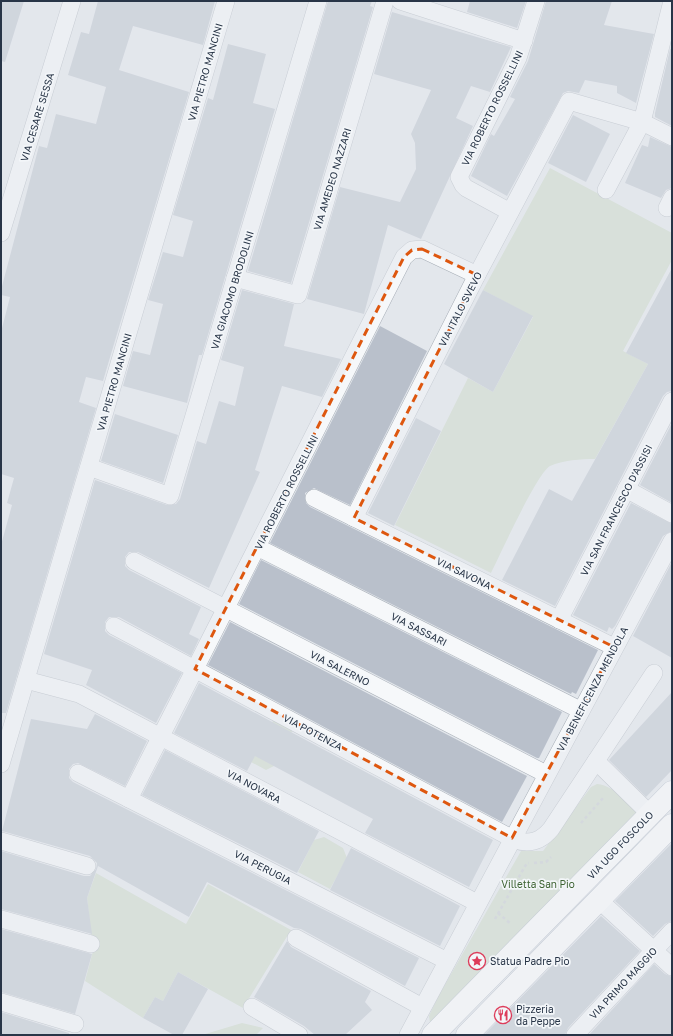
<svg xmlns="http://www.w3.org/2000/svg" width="673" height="1036" viewBox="0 0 673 1036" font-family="'Golos Text',sans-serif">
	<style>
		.green { fill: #c9d7c3 }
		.building { fill: #b9c0cb }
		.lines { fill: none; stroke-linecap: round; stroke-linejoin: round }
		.minor-casing { stroke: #a7aeb7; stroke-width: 18 }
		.primary-casing { stroke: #a1abb9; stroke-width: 23 }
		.path { stroke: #c0c5cb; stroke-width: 2.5; stroke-dasharray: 3 3; stroke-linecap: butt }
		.minor { stroke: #f6f8fa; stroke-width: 17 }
		.primary { stroke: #fff; stroke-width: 22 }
		.marked { fill: none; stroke: #de570f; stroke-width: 3; stroke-dasharray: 8 5; stroke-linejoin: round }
		.labels { text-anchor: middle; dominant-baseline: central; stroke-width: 3.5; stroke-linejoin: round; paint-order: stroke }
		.street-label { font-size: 10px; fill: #283547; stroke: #f3f6f9 }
		.park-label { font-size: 10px; fill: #3f6434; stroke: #f3f6f9 }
		.poi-label { font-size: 10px; fill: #283547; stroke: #f3f6f9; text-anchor: start }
	</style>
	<rect width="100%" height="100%" fill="#e3e7ec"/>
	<g class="green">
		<path d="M550,168L672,233V260L623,351L648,364L595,459C581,459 563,460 550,466C537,473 500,555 491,573L395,525L468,378L493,392L533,317L483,290Z"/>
		<path d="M274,719L295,726L274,766L266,770L251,762Z"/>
		<path d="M597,784C617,786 631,807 644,820L432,1035L429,1016L438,997L521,851H543L591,787Z"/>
		<path d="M324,837L343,848L347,858L330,889L298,872L314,840Z"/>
		<path d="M96,873L186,924L208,884L291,930L243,1008L178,972L163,1001L155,997L143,1018L85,981L93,951L87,898Z"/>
		<path d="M242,1023L263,1028L256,1035H202Z"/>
	</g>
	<g class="building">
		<path d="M1,1H24L5,62L1,61Z"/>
		<path d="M98,1H215L203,45L133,26L119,70L189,92L103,381L86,377L79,402L96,408L6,713H1V545L12,505L7,503L14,478L1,474V332L10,297L1,295V290L39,146L47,148L56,114L96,124L106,87L68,75L81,32L89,34Z"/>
		<path d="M328,1H372L370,6L373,7L291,283L248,271Z"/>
		<path d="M470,1H526L517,28L467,12Z"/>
		<path d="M546,1H612L604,25L654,34L636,103L617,93V86L585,80L579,93L568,91L563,93L507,196L471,176L491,134L494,136L515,99L510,97L528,61Z"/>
		<path d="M392,12L511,47L490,92L471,86L456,118L473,126L421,239L388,225L364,314L307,299L340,187L400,202L416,169L415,143L411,134L431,90L374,74Z"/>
		<path d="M228,44L266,54L253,103L275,109L202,355H199L187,403L123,386L133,351L150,355L163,304L148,300L163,252L183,257L193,221L173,215L208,98L213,100Z"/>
		<path d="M670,49L672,50V126L655,117V113Z"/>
		<path d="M573,115L610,134L586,182L548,163Z"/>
		<path d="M650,137L672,147V188L666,190L661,198L625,183L642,145L648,147Z"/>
		<path d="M672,268V391L667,392L663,396L555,606L502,580L549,489L572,501L648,364L626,353Z"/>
		<path d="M242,290L294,304L284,346L341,359L322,397L282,386L255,470L260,472L209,588L138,552H129L125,557V566L129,570L201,607L189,634L199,639L191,656L119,617H109L105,622V631L109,635L182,673L156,723L86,685L92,670L44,654L95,480L167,505L176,504L180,499L197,441L206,444L219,401L235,406L244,367L221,360Z"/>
		<path d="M483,290L533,316L493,392L444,364Z"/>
		<path d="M380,326L427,351L350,505L314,488L305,493L306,503L310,507L598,650L576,694L572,692L571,694L270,543Z"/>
		<path d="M115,414L178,435L163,483L101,461Z"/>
		<path d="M416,418L441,431L394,526L368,513Z"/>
		<path d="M672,423V503L640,485Z"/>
		<path d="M631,503L672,524V531L663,536L615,626L612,629L609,627L607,632L573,615Z"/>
		<path d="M261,560L562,712L539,758H537L239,604Z"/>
		<path d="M672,562V658L633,636Z"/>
		<path d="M230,622L527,776L502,822L208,665Z"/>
		<path d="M199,683L493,840L469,887L365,833L373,819L255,756L247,771L174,733Z"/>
		<path d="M672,692V770L646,797L609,760Z"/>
		<path d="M95,714L147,741L125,786L78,763L73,764L69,769V778L73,782L419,958L405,986L301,929L294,928L207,882L189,917L98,866L87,898L92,934L1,909V851L84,876H90L96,869L97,863L90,856L2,831L31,719L87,729Z"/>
		<path d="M165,750L319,831L297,873L142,795Z"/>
		<path d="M672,843V921L665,924L653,936L615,901Z"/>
		<path d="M351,848L460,906L440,946L330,890Z"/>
		<path d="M601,916L640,951L568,1028L565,1035H484Z"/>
		<path d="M1,929L92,954L75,1014L1,992Z"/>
		<path d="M287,941L291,947L371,991L365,1002L372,1010L345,1035H315L304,1026L254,997Z"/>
		<path d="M654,964L665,974L672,977V1035H589Z"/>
		<path d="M178,972L208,989L182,1035H174L143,1018L155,997L163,1001Z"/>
		<path d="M1,1012L69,1033V1035H1Z"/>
	</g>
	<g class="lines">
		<g class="minor-casing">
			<g id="minor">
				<path d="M400,1L524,41"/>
				<path d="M606,190L642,122L672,1"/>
				<path d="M667,208L672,198"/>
				<path d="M510,212L466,188L463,185L459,177L518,58L536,1"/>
				<path d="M1,233L72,1"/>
				<path d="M235,278L298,295L385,1"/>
				<path d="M89,467L170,496L318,1"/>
				<path d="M626,489L672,514"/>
				<path d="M314,498L614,647"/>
				<path d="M354,518L477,275L569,101L642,122L672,137"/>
				<path d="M257,547L580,710"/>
				<path d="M134,561L546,774"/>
				<path d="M559,620L672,401"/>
				<path d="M114,626L515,840C530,845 541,841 551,829L654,673"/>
				<path d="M26,680L79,694L477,903"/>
				<path d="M596,761L650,814"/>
				<path d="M1,764L226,1"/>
				<path d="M78,773L447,961"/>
				<path d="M129,799L404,257L412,250L422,249L477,275"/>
				<path d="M1,841L87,866"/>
				<path d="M599,900L672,967"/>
				<path d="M1,919L91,944"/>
				<path d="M296,938L422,1007"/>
				<path d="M1,1002L75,1024"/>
				<path d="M252,1007L299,1035"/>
				<path d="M408,1035L672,541"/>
				<path d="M575,1035L672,931"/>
			</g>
		</g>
		<g class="primary-casing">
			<g id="primary">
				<path d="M433,1035L672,792"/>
				<path d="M467,1035L672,825"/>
			</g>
		</g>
		<g class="path">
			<path d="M581,823L604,797"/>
			<path d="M534,863L546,862L551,857"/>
			<path d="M498,913L511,924"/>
			<path d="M495,919L524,868L527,863H529"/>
		</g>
		<use href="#minor" class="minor"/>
		<use href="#primary" class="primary"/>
	</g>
	<path d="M0 0H673V1036H0ZM422,249L477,275L354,518L614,647L512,838L195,669L404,257L412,250Z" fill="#e3e7ec" fill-opacity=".55" fill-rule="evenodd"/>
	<path class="marked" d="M422,249L477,275L354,518L614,647L512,838L195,669L404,257L412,250Z"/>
	<defs>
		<g id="sight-ring" transform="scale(0.9)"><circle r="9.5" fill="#f3f6f9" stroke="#dd3c5a" stroke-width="1.5"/><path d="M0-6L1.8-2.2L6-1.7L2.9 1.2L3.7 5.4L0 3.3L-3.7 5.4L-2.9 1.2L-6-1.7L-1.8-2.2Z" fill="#dd3c5a"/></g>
		<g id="restaurant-ring" transform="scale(0.9)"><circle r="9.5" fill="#f3f6f9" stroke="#dd3c5a" stroke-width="1.5"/><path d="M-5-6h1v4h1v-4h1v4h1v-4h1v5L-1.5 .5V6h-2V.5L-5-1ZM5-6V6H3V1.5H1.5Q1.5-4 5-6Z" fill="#dd3c5a"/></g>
	</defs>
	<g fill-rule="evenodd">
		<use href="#sight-ring" x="477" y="961"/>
		<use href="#restaurant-ring" x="503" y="1015"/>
	</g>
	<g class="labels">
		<g class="street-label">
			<text transform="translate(205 72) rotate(-74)">VIA PIETRO MANCINI</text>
			<text transform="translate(492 108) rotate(-64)">VIA ROBERTO ROSSELLINI</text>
			<text transform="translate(37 117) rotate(-73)">VIA CESARE SESSA</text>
			<text transform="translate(332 179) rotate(-73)">VIA AMEDEO NAZZARI</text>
			<text transform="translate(232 290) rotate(-73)">VIA GIACOMO BRODOLINI</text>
			<text transform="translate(460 309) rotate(-63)">VIA ITALO SVEVO</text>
			<text transform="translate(114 382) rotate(-74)">VIA PIETRO MANCINI</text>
			<text transform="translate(286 492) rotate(-63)">VIA ROBERTO ROSSELLINI</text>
			<text transform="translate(616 510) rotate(-63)">VIA SAN FRANCESCO D'ASSISI</text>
			<text transform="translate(464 573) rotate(26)">VIA SAVONA</text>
			<text transform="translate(419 629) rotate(27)">VIA SASSARI</text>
			<text transform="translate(340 668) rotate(27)">VIA SALERNO</text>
			<text transform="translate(592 689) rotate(-62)">VIA BENEFICENZA MENDOLA</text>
			<text transform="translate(313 732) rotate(28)">VIA POTENZA</text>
			<text transform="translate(254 786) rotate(28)">VIA NOVARA</text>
			<text transform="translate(620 845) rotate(-46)">VIA UGO FOSCOLO</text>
			<text transform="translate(263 867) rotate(27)">VIA PERUGIA</text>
			<text transform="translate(623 983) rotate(-47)">VIA PRIMO MAGGIO</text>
		</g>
		<g class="park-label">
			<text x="538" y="884">Villetta San Pio</text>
		</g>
		<g class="poi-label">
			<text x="490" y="961">Statua Padre Pio</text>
			<text x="516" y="1009">Pizzeria<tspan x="516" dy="12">da Peppe</tspan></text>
		</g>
	</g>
	<rect width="673" height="1036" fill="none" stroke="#283547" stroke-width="4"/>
</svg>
